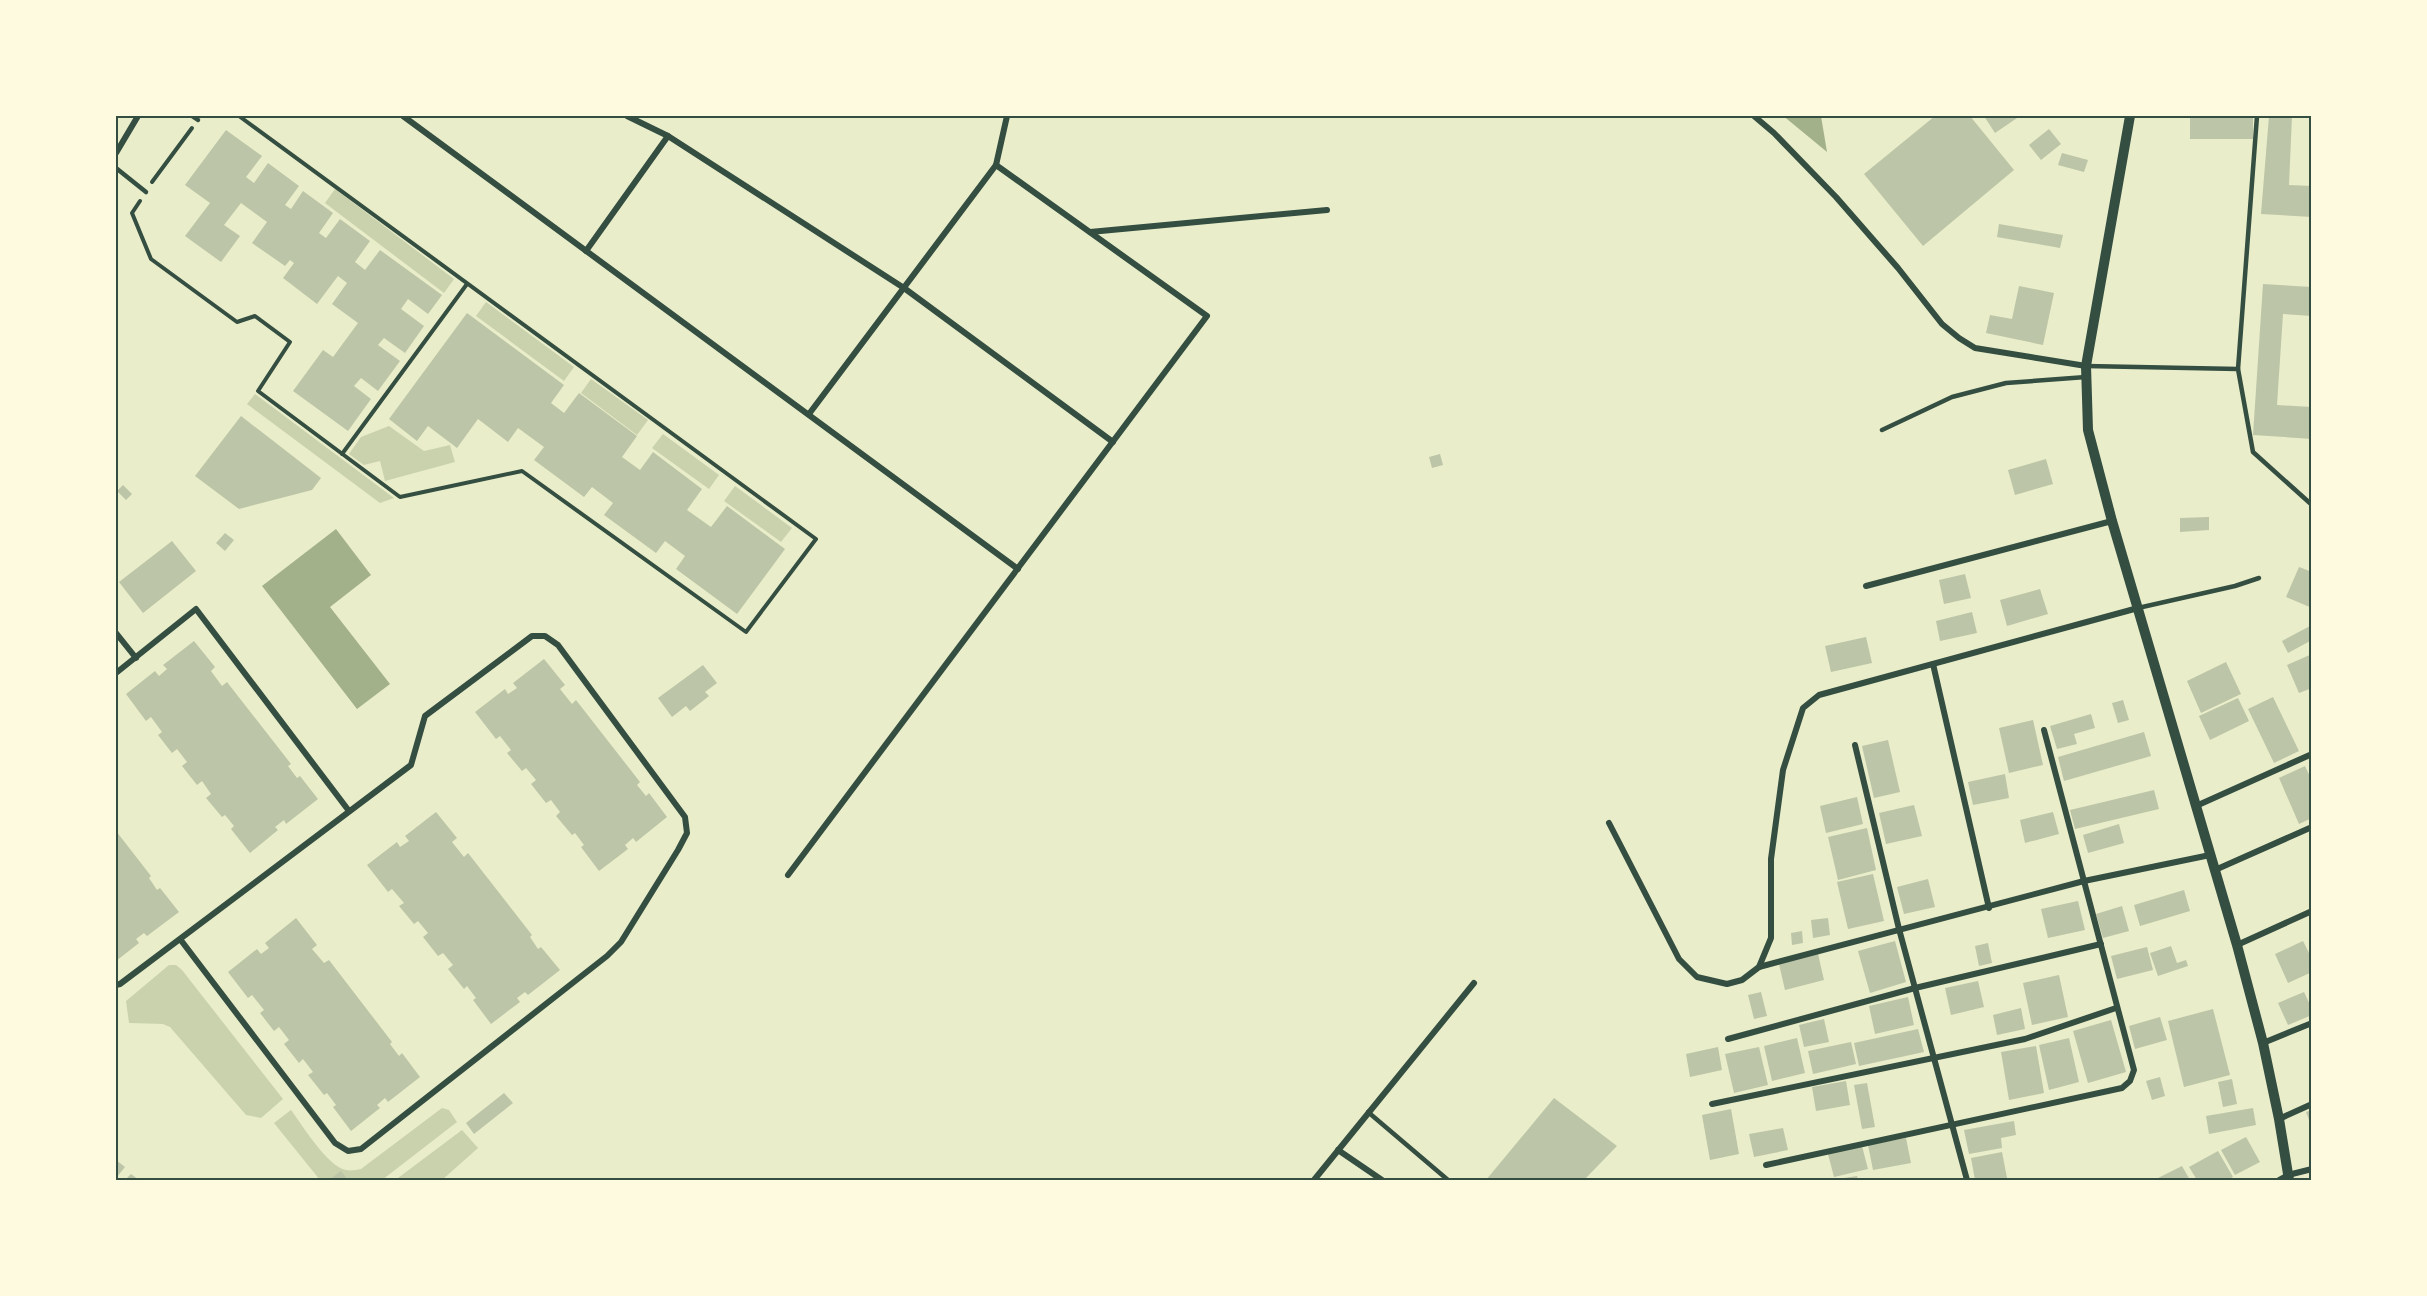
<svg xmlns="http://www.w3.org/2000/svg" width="2427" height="1296" viewBox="0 0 2427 1296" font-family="Rubik,sans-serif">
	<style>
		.green { fill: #cad2ad }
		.water { fill: #a3b18a }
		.building { fill: #bcc5a7 }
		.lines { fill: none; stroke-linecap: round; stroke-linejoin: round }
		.path { stroke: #344e41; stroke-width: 4 }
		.service { stroke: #344e41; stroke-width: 4.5 }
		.minor { stroke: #344e41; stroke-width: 6 }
		.tertiary { stroke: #344e41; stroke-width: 10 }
		.neatline { fill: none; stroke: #344e41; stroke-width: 2 }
	</style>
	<rect width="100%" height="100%" fill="#e9edc9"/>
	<g class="green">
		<path d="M335,189L454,279L444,293L325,203Z"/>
		<path d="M486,302L574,367L564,381L476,316Z"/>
		<path d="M591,379L648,420L637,435L581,393Z"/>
		<path d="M255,394L394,498L380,503L247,404Z"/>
		<path d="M389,426L424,451L450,445L455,462L385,481L380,461L364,465L349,454L361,437Z"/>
		<path d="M663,434L719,475L709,489L652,448Z"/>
		<path d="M735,486L792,528L781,542L724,501Z"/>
		<path d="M169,965H176L182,970L283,1099L261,1118L246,1115L170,1027L163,1024L129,1023L126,1001Z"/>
		<path d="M442,1108L449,1110L457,1122L382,1180H320L274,1123L291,1110C302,1125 328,1167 346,1170C351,1171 356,1170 361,1169Z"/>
		<path d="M462,1130L478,1148L442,1180H400L398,1178Z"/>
	</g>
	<g class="water">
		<path d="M1783,116H1821L1827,152L1787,119Z"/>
		<path d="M336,529L371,575L330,607L390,684L357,709L262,586Z"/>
	</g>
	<g class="building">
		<path d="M1935,116H1970L2014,170L1923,246L1864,174Z"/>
		<path d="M1984,116H2020L1995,133Z"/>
		<rect x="2190" y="116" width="63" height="23"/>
		<path d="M2269,116H2292L2289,185L2312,186V217L2261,214Z"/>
		<path d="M2049,129L2061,144L2041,160L2029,145Z"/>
		<path d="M226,130L262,156L246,177L254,183L268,163L299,186L285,205L291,209L303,191L333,213L319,233L326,238L340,219L370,241L355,262L365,270L380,250L442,295L428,314L408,299L401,309L424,326L405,353L384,338L378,345L400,361L378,391L361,378L354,386L371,399L348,431L293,391L323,350L333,357L358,323L332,304L347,283L338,276L317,304L283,278L294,263L290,260L285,266L252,243L267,222L241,203L224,225L240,236L221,262L185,236L210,203L185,185Z"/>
		<path d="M2062,153L2088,160L2084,172L2058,165Z"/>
		<path d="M1999,224L2063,235L2060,248L1997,237Z"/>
		<path d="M2263,284L2312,287V316L2283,314L2277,405L2312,407V439L2253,435Z"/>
		<path d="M2019,286L2054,293L2043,345L1986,333L1990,315L2012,319Z"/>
		<path d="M467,313L564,385L551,403L564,413L579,393L637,436L622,457L640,470L653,452L702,489L687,510L711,527L727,506L785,549L737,614L676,569L685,556L665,541L656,553L604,515L613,503L592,487L584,497L534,460L544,447L518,428L508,442L478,419L457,448L428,426L417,441L389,419Z"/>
		<path d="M241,416L321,478L312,490L239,509L195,476Z"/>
		<path d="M1440,454L1443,465L1432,468L1429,457Z"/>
		<path d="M2046,459L2053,484L2015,495L2008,470Z"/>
		<path d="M123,485L132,494L126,500L117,491Z"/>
		<path d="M2209,517V530L2180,532V518Z"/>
		<path d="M225,533L234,540L225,551L216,543Z"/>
		<path d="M172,541L196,571L143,613L119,582Z"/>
		<path d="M2299,567L2312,572V608L2286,597Z"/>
		<path d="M1965,574L1971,598L1944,604L1939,580Z"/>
		<path d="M2040,589L2048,614L2007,626L2000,600Z"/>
		<path d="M1972,612L1977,633L1940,641L1936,621Z"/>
		<path d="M2310,626L2312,640L2288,653L2282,641Z"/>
		<path d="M1866,637L1872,663L1831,672L1825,646Z"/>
		<path d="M194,641L215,667L211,671L222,686L227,682L291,764L288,766L297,778L300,776L318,799L286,824L284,820L275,827L278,830L250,853L231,829L234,826L225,815L222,817L206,798L211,794L202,781L197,785L182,766L187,762L177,749L172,753L158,735L162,732L151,717L146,721L126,694L155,671L159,676L167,669L163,665Z"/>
		<path d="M2312,654V688L2299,693L2287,665Z"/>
		<path d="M544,659L565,685L560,689L572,704L576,700L640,782L637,785L646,796L649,793L667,817L636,842L633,838L625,845L628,849L599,871L581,847L584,845L575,833L572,835L556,816L560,812L551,800L546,803L531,784L536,780L526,768L522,771L507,753L511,750L500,736L496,739L475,712L505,689L508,694L517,688L513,683Z"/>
		<path d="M2226,662L2241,694L2201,713L2187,681Z"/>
		<path d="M703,665L717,683L705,692L709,696L690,711L686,706L672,717L658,698Z"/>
		<path d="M2273,697L2299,751L2274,763L2248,709Z"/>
		<path d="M2238,698L2249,721L2210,740L2199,716Z"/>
		<path d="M2123,700L2129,720L2118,723L2112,703Z"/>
		<path d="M2091,714L2095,728L2074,734L2077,744L2057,749L2050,726Z"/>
		<path d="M2033,720L2043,765L2009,773L1999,728Z"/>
		<path d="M2144,732L2151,756L2064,781L2058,757Z"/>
		<path d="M1888,740L1900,792L1874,798L1862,746Z"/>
		<path d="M2305,766L2312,781V818L2299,824L2279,778Z"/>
		<path d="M2005,774L2009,798L1973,805L1968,782Z"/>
		<path d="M2154,790L2159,809L2075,829L2070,810Z"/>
		<path d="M1857,797L1863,824L1826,833L1820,806Z"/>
		<path d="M1914,805L1922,836L1886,844L1879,813Z"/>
		<path d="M436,812L457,838L452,842L464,857L468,853L532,935L530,937L538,949L541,947L560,970L528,995L525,992L517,998L520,1002L491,1024L473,1000L476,998L467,986L464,989L448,969L453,965L443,953L438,956L423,937L428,933L418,921L414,924L399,906L404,903L392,889L388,892L367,865L397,842L400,847L409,841L405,836Z"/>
		<path d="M2053,812L2059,834L2025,843L2020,820Z"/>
		<path d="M2119,824L2124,843L2088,853L2083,835Z"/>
		<path d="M1867,828L1876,870L1838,880L1828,837Z"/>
		<path d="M116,831L151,876L149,878L157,890L160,888L179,912L147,936L144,933L136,939L139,943L116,961Z"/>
		<path d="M1873,874L1884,921L1848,929L1837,882Z"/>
		<path d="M1928,879L1935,907L1904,914L1897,887Z"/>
		<path d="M2184,890L2190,911L2140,926L2134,905Z"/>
		<path d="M2078,901L2085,930L2048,938L2041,909Z"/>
		<path d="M2122,906L2129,931L2103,938L2096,914Z"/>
		<path d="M296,918L317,945L312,949L324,963L329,960L392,1042L390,1044L399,1056L402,1053L420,1077L388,1102L385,1098L377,1105L380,1108L351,1131L333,1107L336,1105L327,1093L324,1095L308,1075L313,1072L303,1059L299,1063L284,1044L289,1040L279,1027L274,1031L260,1013L264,1010L252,995L248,998L228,972L257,949L261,954L269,948L265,943Z"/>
		<path d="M1828,918L1830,935L1813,938L1811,920Z"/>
		<path d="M1802,931L1803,943L1792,945L1791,933Z"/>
		<path d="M1895,941L1906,982L1870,993L1858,951Z"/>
		<path d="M2303,941L2312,959V972L2288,983L2275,954Z"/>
		<path d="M1988,943L1992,963L1979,966L1975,946Z"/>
		<path d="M2171,946L2177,963L2186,960L2188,966L2158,976L2150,953Z"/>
		<path d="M2147,947L2153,970L2117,979L2111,956Z"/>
		<path d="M1818,954L1824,980L1785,990L1779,964Z"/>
		<path d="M2059,975L2068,1017L2032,1025L2023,983Z"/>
		<path d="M1978,981L1984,1007L1951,1015L1945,988Z"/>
		<path d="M1761,992L1767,1016L1754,1019L1748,995Z"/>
		<path d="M2304,992L2312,1009V1015L2288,1025L2278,1003Z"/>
		<path d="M1908,997L1914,1025L1875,1034L1869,1006Z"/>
		<path d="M2021,1008L2025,1029L1997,1035L1993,1015Z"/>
		<path d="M2213,1009L2230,1075L2184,1087L2168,1021Z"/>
		<path d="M2160,1017L2167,1040L2135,1049L2129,1026Z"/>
		<path d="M1824,1019L1829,1042L1804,1047L1799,1025Z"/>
		<path d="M2111,1020L2126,1072L2088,1083L2073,1031Z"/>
		<path d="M1918,1029L1924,1052L1859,1066L1854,1043Z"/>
		<path d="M1797,1038L1805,1073L1772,1081L1764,1046Z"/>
		<path d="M2069,1038L2079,1082L2049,1090L2039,1045Z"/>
		<path d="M1851,1042L1856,1064L1813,1074L1808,1051Z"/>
		<path d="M2036,1046L2044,1093L2009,1100L2001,1052Z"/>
		<path d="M1718,1047L1722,1070L1690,1077L1686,1054Z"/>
		<path d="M1759,1047L1768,1085L1734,1093L1725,1054Z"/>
		<path d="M2160,1077L2165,1096L2152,1100L2146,1081Z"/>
		<path d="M2232,1079L2237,1104L2223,1107L2218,1082Z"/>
		<path d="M1846,1081L1850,1105L1816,1111L1812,1087Z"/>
		<path d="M1867,1083L1875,1127L1862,1129L1854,1085Z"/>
		<path d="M504,1093L513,1103L474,1134L466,1123Z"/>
		<path d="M1554,1098L1617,1146L1584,1180H1486Z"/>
		<path d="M2253,1108L2256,1125L2209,1134L2206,1116Z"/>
		<path d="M1731,1109L1739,1154L1710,1160L1702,1115Z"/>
		<path d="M2312,1110V1125H2311L2306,1112Z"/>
		<path d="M2014,1121L2016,1135L2001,1138L2002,1148L1969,1154L1964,1130Z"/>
		<path d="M1783,1128L1788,1150L1754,1157L1749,1134Z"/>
		<path d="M2246,1137L2260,1162L2235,1175L2221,1150Z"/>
		<path d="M1906,1138L1911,1163L1873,1170L1868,1145Z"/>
		<path d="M1862,1146L1868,1169L1834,1177L1828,1154Z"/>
		<path d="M2218,1151L2233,1177L2227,1180H2197L2189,1167Z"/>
		<path d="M2002,1152L2007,1178L1975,1180L1971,1158Z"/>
		<path d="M116,1160L125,1167L116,1178Z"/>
		<path d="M2182,1166L2190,1180H2154Z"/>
		<path d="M341,1171L348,1180H329Z"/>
		<path d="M131,1174L139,1180H125Z"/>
		<path d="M1857,1176L1858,1180H1844V1178Z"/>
	</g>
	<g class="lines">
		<g class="path">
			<path d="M152,182L192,128"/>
			<path d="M140,201L132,213L151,259L237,322L255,316L290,342L258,391L400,497L522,471L746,632L816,539L239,116"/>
			<path d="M342,454L467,284"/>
		</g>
		<g class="service">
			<path d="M192,116L198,120"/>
			<path d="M116,168L146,192"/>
			<path d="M2086,366L2238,369L2253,452L2312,505"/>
			<path d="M2238,369L2257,116"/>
			<path d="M1882,430L1952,397L2006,383L2086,377"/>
			<path d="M2138,608L2235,586L2259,578"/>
			<path d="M1368,1112L1448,1180"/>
		</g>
		<g class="minor">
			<path d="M403,116L1018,569"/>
			<path d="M627,116L668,136L904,288L1113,442"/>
			<path d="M1754,116L1774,133L1836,197L1898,268L1942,324L1959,338L1975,348L2086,366"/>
			<path d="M116,153L138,116"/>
			<path d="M1090,232L1327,210"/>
			<path d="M586,251L668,136"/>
			<path d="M809,414L996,165L1007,116"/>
			<path d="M1866,586L2112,521"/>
			<path d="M116,633L136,658"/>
			<path d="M1933,664L1989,908"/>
			<path d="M116,673L196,609L349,811"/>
			<path d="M1855,745L1899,929L1967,1180"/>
			<path d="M2196,806L2312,754"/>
			<path d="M1609,823L1679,959L1697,977L1727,984L1742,980L1759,967L1771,938V859L1783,770L1803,708L1819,695L2138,608"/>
			<path d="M2215,870L2312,827"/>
			<path d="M788,875L1207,316L996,165"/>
			<path d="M2237,945L2312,911"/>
			<path d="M1759,967L2084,881L2210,855"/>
			<path d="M116,985L120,984L411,765L425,716L532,636H545L558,645L685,817L687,833L678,850L621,942L607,956L361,1149L348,1151L335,1143L180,939"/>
			<path d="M1728,1039L1915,988L2101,944"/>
			<path d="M2263,1043L2312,1023"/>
			<path d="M1712,1104L2025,1039L2116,1008"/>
			<path d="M2279,1119L2312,1104"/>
			<path d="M1338,1150L1382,1180"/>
			<path d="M1766,1165L2122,1088L2130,1081L2134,1070L2044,730"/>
			<path d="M1314,1180L1474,983"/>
			<path d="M2279,1180L2288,1175L2312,1169"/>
		</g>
		<path class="tertiary" d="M2130,116L2086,366L2088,430L2112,521L2237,945L2263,1043L2279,1119L2289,1180"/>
	</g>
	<rect width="2427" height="1296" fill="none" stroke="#fefae0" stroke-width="234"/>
	<rect x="117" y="117" width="2193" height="1062" class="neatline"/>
</svg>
